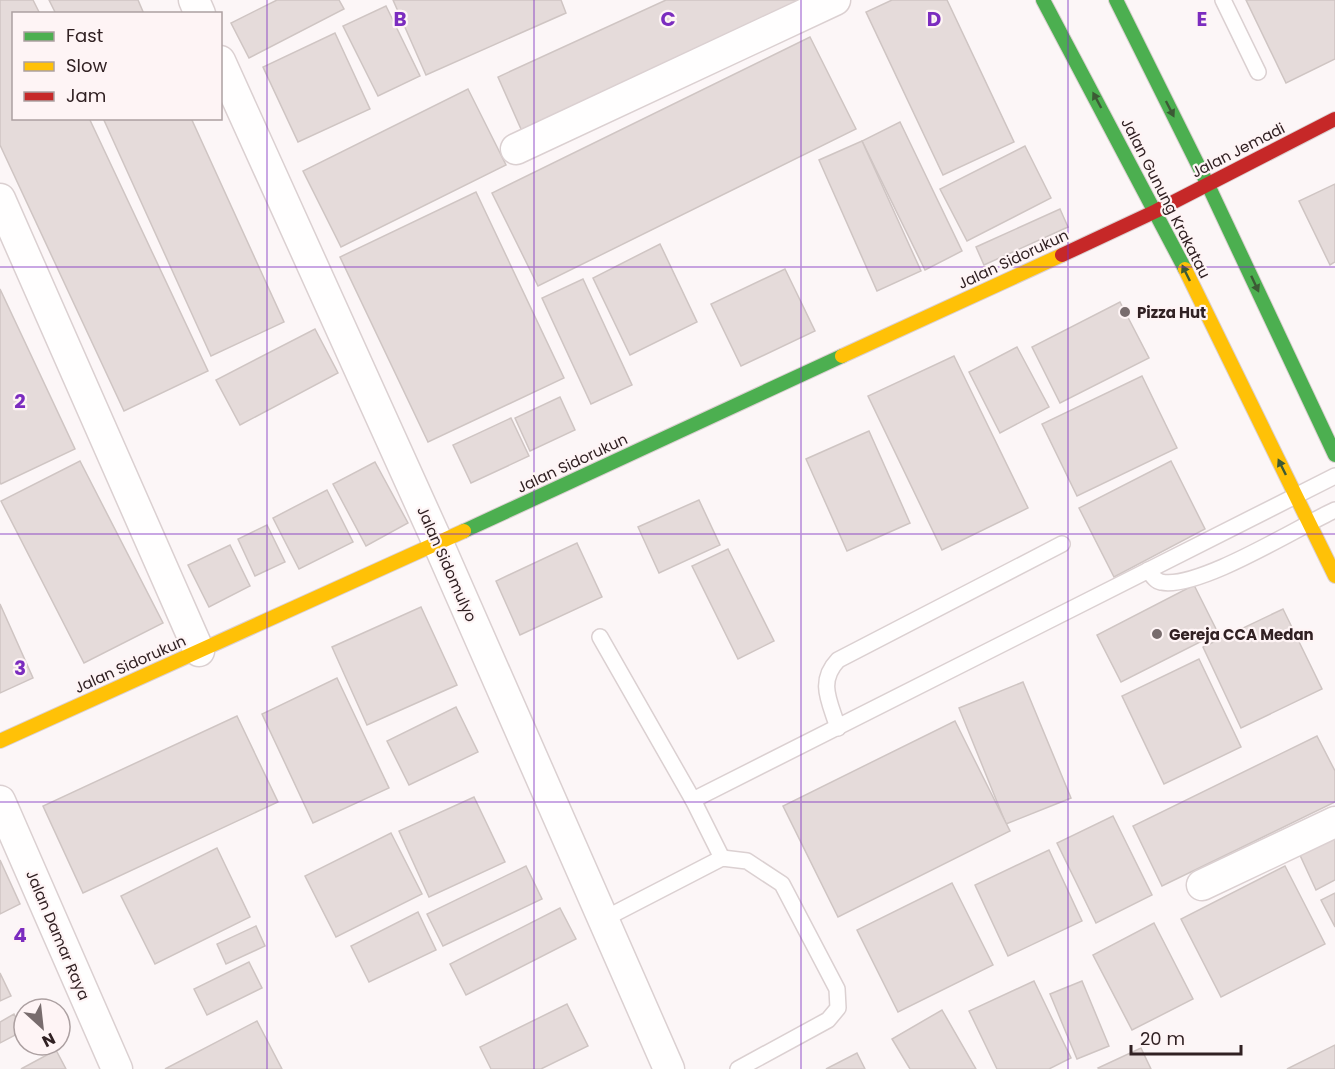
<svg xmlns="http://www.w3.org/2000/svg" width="1335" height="1069" viewBox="0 0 1335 1069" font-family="Poppins,sans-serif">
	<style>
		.building { fill: #e5dbda; stroke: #cfc5c3; stroke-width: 1.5 }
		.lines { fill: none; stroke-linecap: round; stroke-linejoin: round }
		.lane-casing { stroke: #dbd0d1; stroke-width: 18 }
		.street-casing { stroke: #dbd0d1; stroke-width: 33 }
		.fast-casing { stroke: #dbd0d1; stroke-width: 16 }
		.slow-casing { stroke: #dbd0d1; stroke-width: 16 }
		.jam-casing { stroke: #dbd0d1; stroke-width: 16 }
		.lane { stroke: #fffefe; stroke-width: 15 }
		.street { stroke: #fffefe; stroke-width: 30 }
		.fast { stroke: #4caf50; stroke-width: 14 }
		.slow { stroke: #ffc107; stroke-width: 14 }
		.jam { stroke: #c62828; stroke-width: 14 }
		.oneway { fill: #3c5a35 }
		.grid { fill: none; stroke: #7b2cbf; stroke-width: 1.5; stroke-opacity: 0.55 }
		.poi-dot { fill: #786c6d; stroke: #fef4f5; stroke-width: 2 }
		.labels { text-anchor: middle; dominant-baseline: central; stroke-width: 4.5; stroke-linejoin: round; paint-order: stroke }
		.street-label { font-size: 15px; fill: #312123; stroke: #fef4f5 }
		.poi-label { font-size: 15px; font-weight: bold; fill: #312123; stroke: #fef4f5; text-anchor: start }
		.grid-label { font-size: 20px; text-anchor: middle; font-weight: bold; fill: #7b2cbf; stroke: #fef4f5; stroke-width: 4.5; stroke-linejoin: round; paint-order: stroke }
	</style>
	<rect width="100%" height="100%" fill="#fcf6f7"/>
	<g class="building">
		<path d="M0,0H33L40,14H14V118H89L208,371L124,411L0,145Z"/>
		<path d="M49,0H138L144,14H56Z"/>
		<path d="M277,0H339L344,9L249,58L231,23Z"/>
		<path d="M393,0H561L566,13L426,75Z"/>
		<path d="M666,0H827L525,138L498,77Z"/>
		<path d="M892,0H947L1014,142L943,175L866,12Z"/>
		<path d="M1246,0H1335V59L1286,83Z"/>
		<path d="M386,6L420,76L378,96L343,26Z"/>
		<path d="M335,33L370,109L298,142L263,67Z"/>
		<path d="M810,37L856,129L538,286L492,193Z"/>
		<path d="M468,89L506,165L341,247L303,171Z"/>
		<path d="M103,118H191L284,322L211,356Z"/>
		<path d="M900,122L962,251L925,270L862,141Z"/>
		<path d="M862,141L921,271L877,291L819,160Z"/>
		<path d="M1025,146L1051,198L967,241L940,189Z"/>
		<path d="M1335,184V262L1330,265L1299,201Z"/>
		<path d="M476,192L564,378L428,442L340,257Z"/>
		<path d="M1060,209L1068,227L984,265L976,247Z"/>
		<path d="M660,244L697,322L630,355L593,278Z"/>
		<path d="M785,269L815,331L741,366L711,304Z"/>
		<path d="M583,279L632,385L591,404L542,298Z"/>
		<path d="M0,289L75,449L1,484L0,482Z"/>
		<path d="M1120,302L1149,358L1060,403L1032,347Z"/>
		<path d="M315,329L338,373L240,425L216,380Z"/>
		<path d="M1017,347L1049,407L1000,433L969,372Z"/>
		<path d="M954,356L1028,508L942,550L868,396Z"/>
		<path d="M1142,376L1177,448L1077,496L1042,424Z"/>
		<path d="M560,397L575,430L530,451L515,418Z"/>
		<path d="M511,418L529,456L471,483L453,445Z"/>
		<path d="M869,431L910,523L847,551L806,459Z"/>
		<path d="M80,461L163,623L84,663L1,501Z"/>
		<path d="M1171,461L1205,529L1114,577L1079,508Z"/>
		<path d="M375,462L408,523L366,546L333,484Z"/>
		<path d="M327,490L353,542L299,569L273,518Z"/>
		<path d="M699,500L720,545L659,573L638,527Z"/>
		<path d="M267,525L285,562L255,576L238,539Z"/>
		<path d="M577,543L602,597L520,635L496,581Z"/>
		<path d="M230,545L250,586L209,607L188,565Z"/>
		<path d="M728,549L774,641L738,659L692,566Z"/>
		<path d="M1194,585L1218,633L1121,682L1097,635Z"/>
		<path d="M0,604L33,678L0,693Z"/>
		<path d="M421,607L457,685L367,725L332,647Z"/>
		<path d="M1283,609L1322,689L1241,728L1203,647Z"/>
		<path d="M1199,659L1241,747L1164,784L1122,696Z"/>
		<path d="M337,678L389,788L313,823L262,714Z"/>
		<path d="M1023,682L1071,798L1006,824L959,708Z"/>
		<path d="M456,707L478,752L409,785L387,741Z"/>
		<path d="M237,716L278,802L83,893L43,806Z"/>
		<path d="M955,721L1010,831L838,917L783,806Z"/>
		<path d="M1317,736L1335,771V802L1162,886L1133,826Z"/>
		<path d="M474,797L505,862L429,897L399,831Z"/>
		<path d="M1113,816L1152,895L1096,923L1057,843Z"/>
		<path d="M391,833L422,894L336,937L305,876Z"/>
		<path d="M1335,835V880L1316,890L1299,853Z"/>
		<path d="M217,848L250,917L155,964L121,896Z"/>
		<path d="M1049,850L1082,921L1008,956L975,885Z"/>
		<path d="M0,860L20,904L0,914Z"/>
		<path d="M526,866L542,899L443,946L427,914Z"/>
		<path d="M1285,866L1325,944L1221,997L1181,919Z"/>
		<path d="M952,883L993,965L898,1012L857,930Z"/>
		<path d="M1335,893V927L1321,900Z"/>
		<path d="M560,908L576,939L466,995L450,964Z"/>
		<path d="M418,912L436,950L369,982L351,946Z"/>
		<path d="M1154,923L1193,999L1132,1030L1093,955Z"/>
		<path d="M256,926L265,946L226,964L217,944Z"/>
		<path d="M249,962L262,988L207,1015L194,989Z"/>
		<path d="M0,973L11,996L0,1001Z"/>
		<path d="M1034,981L1071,1058L1049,1069H997L969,1011Z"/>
		<path d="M1082,981L1109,1046L1077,1059L1050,994Z"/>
		<path d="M567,1004L588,1046L541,1069H491L480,1047Z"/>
		<path d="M942,1010L976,1069H910L892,1039Z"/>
		<path d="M14,1014L23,1031L0,1043V1022Z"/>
		<path d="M257,1021L282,1069H165Z"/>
		<path d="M1335,1045V1069H1287Z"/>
		<path d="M1141,1048L1151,1069H1099L1098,1068Z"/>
		<path d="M56,1050L66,1069H21Z"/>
		<path d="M857,1053L865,1069H826Z"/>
	</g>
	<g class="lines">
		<g class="lane-casing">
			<g id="lane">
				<path d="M1223,0L1258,72"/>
				<path d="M1148,570C1152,575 1155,581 1161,582C1198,590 1298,527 1335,510"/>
				<path d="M600,637L693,800"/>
				<path d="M838,728C830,702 817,682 838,660L1062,544"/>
				<path d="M722,858L693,800L1335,476"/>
				<path d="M604,919L722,858L747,861L782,884L837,989L838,1008L828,1020L738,1069"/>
			</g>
		</g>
		<g class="street-casing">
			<g id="street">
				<path d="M194,0L200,14"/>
				<path d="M220,61L438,543L669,1069"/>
				<path d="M516,149L835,0"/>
				<path d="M0,199L199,651"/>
				<path d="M0,801L117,1069"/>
				<path d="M1202,885L1335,822"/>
			</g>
		</g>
		<g class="fast-casing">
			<g id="fast">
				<path d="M1043,0L1185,269"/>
				<path d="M1116,0L1208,185L1335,455"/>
				<path d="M464,531L842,356"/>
			</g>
		</g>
		<g class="slow-casing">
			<g id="slow">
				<path d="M1185,269L1335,576"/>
				<path d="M842,356L1062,255"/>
				<path d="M0,741L464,531"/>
			</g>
		</g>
		<g class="jam-casing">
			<path id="jam" d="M1062,255L1156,211L1335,119"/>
		</g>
		<use href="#lane" class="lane"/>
		<use href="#street" class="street"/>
		<use href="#fast" class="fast"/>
		<use href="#slow" class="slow"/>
		<use href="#jam" class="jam"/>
	</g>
	<defs><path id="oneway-solid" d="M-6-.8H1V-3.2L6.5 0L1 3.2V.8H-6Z" transform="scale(1.5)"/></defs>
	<g class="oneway">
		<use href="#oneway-solid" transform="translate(1097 100) rotate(-118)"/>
		<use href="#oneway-solid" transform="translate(1170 109) rotate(63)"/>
		<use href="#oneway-solid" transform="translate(1186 273) rotate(-116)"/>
		<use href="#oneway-solid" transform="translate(1255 284) rotate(65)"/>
		<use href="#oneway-solid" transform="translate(1282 467) rotate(-116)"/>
	</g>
	<path class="grid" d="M267,0V1069M534,0V1069M801,0V1069M1068,0V1069M0,267H1335M0,534H1335M0,802H1335"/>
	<g class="poi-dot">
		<circle cx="1125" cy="312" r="6"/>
		<circle cx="1157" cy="634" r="6"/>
	</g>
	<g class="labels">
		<g class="street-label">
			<text transform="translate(1238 150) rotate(-27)">Jalan Jemadi</text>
			<text transform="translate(1166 198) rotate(63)">Jalan Gunung Krakatau</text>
			<text transform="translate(1013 259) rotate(-25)">Jalan Sidorukun</text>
			<text transform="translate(572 463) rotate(-25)">Jalan Sidorukun</text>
			<text transform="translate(447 564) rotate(66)">Jalan Sidomulyo</text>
			<text transform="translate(130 664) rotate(-24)">Jalan Sidorukun</text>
			<text transform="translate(58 935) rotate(67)">Jalan Damar Raya</text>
		</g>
		<g class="poi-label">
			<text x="1137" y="312">Pizza Hut</text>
			<text x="1169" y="634">Gereja CCA Medan</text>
		</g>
	</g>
	<g class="grid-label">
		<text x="400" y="26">B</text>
		<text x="668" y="26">C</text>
		<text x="934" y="26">D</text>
		<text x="1202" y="26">E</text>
		<text x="20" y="408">2</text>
		<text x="20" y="675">3</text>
		<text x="20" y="942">4</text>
	</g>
	<rect x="12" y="12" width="210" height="108" fill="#fef4f5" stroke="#aca0a1" stroke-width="1.5"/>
	<rect x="24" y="32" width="30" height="9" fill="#4caf50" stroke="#aca0a1" stroke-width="1.5"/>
	<text x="66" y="42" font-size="18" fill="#312123">Fast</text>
	<rect x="24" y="62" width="30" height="9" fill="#ffc107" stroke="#aca0a1" stroke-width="1.5"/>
	<text x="66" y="72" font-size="18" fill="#312123">Slow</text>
	<rect x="24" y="92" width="30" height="9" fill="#c62828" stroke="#aca0a1" stroke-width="1.5"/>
	<text x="66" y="102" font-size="18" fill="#312123">Jam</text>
	<g transform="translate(42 1027) rotate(153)"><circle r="28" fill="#fef4f5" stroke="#aca0a1" stroke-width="1.5"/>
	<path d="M0-4.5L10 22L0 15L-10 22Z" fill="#786c6d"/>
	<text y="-9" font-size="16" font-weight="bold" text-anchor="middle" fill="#312123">N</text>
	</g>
	<path d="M1131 1045v9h110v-9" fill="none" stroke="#312123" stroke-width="3"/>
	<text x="1140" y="1045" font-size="18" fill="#312123" stroke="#fef4f5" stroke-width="4.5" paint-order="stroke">20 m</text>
</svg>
